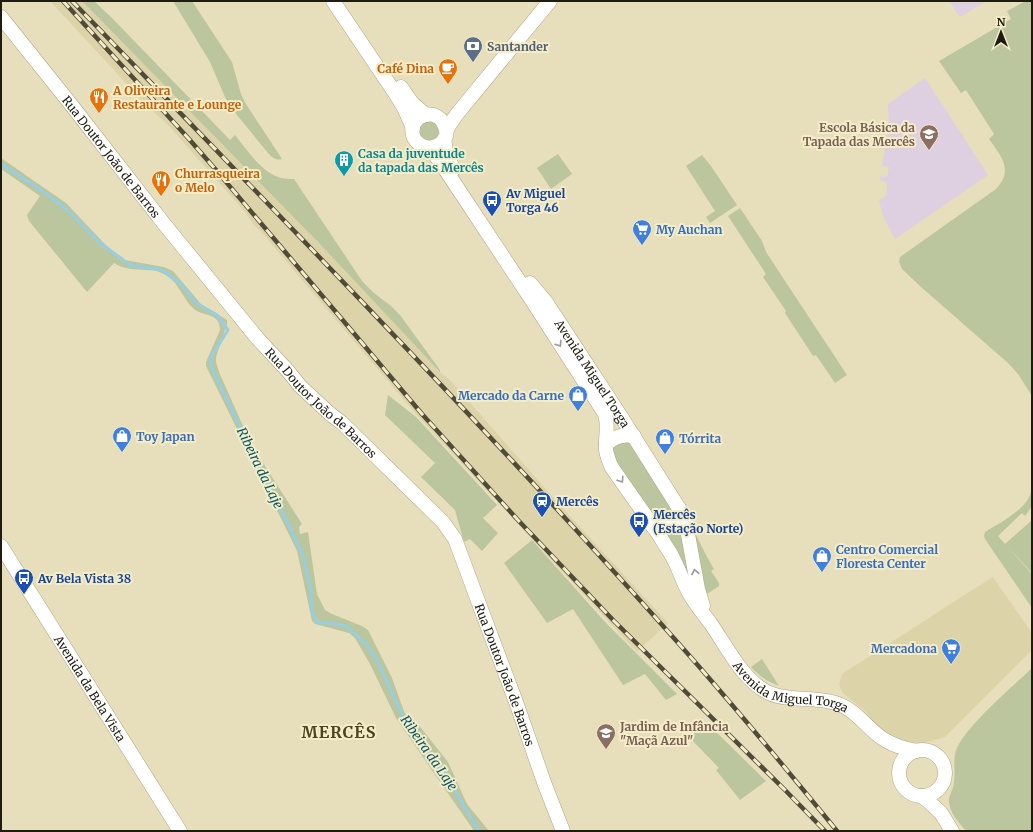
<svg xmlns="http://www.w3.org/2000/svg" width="1033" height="832" viewBox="0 0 1033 832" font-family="Merriweather,serif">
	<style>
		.built { fill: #ddd3a8 }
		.education { fill: #decfe1 }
		.green { fill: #bbc69e }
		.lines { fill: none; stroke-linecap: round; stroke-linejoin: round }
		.stream { stroke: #96cee3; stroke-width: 3 }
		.secondary-casing { stroke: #ada684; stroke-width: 15 }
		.secondary { stroke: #fff; stroke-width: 14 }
		.rail-casing { stroke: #504b39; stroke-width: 4.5 }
		.rail { stroke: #f4edc8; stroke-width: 3; stroke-dasharray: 9; stroke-linecap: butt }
		.oneway { stroke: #9a9993 }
		.labels { text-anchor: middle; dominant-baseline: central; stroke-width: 4; stroke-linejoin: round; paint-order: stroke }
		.service-label { font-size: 12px; font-weight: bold; fill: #4e5e75; stroke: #f4edc8; text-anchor: start }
		.food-label { font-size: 12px; font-weight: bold; fill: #c56008; stroke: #f4edc8; text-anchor: start }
		.education-label { font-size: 12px; font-weight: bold; fill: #785e54; stroke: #f4edc8; text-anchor: end }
		.culture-label { font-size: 12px; font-weight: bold; fill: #0d838f; stroke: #f4edc8; text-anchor: start }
		.street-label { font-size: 12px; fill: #1f1c0f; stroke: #f4edc8 }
		.transit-label { font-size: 12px; font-weight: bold; fill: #164399; stroke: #f4edc8; text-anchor: start }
		.shop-label { font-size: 12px; font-weight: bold; fill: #366cbe; stroke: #f4edc8; text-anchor: start }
		.water-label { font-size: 13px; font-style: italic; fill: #025368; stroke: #f4edc8 }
		.district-label { font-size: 16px; font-weight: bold; letter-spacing: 1px; fill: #4a4324; stroke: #f4edc8 }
	</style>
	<rect width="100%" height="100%" fill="#e7dfbb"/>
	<g class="built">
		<path d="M50,1H82L236,158L261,181L440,372L451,381L558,503L668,623L637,652L416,414L263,234L252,223L245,212L168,125L148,107Z"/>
		<path d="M993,577L1032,633V650L945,737L921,744L896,741L880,731L866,712L843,693L839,685L842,674L958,599Z"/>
	</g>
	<g class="education">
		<path d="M949,1H987L960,17Z"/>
		<path d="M925,78L988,175L895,239L883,216L879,200L883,198L887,194V186L886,182L880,180V176L887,177L889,167L882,166L889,128L888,104Z"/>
	</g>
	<g class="green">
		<path d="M82,1H94L112,18L230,140L235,135C246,149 261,171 278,177C283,179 289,179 294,179L362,281L374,293L391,306L400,315L440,370V372L319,243Z"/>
		<path d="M173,1H192L232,62L241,94L246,104L282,159C276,161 272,157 268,153L232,109L225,97L210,62Z"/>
		<path d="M1026,1H1032V396L1018,374L1008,363L921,287L902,269L899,262L900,257L996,189C1014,170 1001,156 989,139L994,134L966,90L961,93L939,61L1011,19L1007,11Z"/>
		<circle cx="429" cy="131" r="10"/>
		<path d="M558,154L572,174L551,189L537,168Z"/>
		<path d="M702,155L711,166L737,205L710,223L706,217L715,211L686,166Z"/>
		<path d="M1,158L66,203L119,259L164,267L173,271L201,304L227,320V324L216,357V362L219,372L251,444L302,524L299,527L300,534L308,532L317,594L325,610L332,614L362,626L368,630L392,678L405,714L417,723L448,762L467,804L489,831H474L396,718L370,664L355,638L349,633L315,624L312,621L297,551L206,366V362L220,330C220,312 203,317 194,309C180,296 180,280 159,272C155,270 150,270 146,270C134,269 125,270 114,263L87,292L29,221L27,215L40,196L1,169Z"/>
		<path d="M740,208L762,241L766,252L847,375L835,383L816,355L813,356L785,313L786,311L763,277L766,274L728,216Z"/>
		<path d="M388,395L416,417L497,505L483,518L498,533L482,551L470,539L464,542L455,510L421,477L435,463L385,415Z"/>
		<path d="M631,441L673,505L671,520L656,523L614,464L611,448L614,443Z"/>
		<path d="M1032,479V506L1025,516L1022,513L998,536L1005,544L1032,520V573L1006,545L1032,574V608L985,539L984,536L985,532C997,525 1024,510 1029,497C1032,492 1032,485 1032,479Z"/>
		<path d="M680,525L695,588L662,534Z"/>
		<path d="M691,525L707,557L714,569L711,571L719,583V586L707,594L705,588L701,589Z"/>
		<path d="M532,540L605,622L677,694L666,700L645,674L623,685L573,609L547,623L504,563Z"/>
		<path d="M762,659L779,686C768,682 759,676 751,667Z"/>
		<path d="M1032,668V831H966C959,823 948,811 949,799C950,793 954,788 954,782C956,770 952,759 957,748C961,739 968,731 975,723C992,704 1013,686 1032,668Z"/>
		<path d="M707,723L766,781L740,800L716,770L719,768L689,737Z"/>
	</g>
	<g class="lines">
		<path class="stream" d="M1,164L42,191L65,208L99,242L130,265L162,270L181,284L196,303L217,315L228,330L210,359L213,371L303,555L310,586L312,612L318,623H331L346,626L366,644L378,662L403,717L426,746L445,774L475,825L480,831"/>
		<g class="secondary-casing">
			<g id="secondary">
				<path d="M333,1L395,93L404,108L413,128"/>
				<path id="s1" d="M1,17L69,102L165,225L258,339L288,371L300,386L329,413L342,423L443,522L455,539L481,609L516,702L545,785L563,831"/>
				<path d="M401,87L412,103L426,115"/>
				<path d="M446,131C441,102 404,116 414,138C417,143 421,146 426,147C434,149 443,144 446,136C447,132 446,133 447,130C449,124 454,119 457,114L550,1"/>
				<path d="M444,139L447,157L454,169"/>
				<path id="s2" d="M430,148L443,166L531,299L605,414C609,426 605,438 606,450C607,456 609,461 611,466C627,490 645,514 661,538C664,544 669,550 672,556C678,567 682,579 687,589C693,602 703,613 711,624C727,647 743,681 769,693C792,703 820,695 843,706C860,714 869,731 885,740C895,746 905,749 916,751"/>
				<path id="s3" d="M530,283L546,302L622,418L680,510L685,518L698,589L703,606"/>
				<path d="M606,445C614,436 623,434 634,436"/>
				<path d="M653,527C669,530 678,525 679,508"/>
				<path id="s4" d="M1,546L180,831"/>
				<circle cx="922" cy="773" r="23"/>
				<path d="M921,796L928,801L941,813L952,831"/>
			</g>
		</g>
		<use href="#secondary" class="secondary"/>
		<g class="rail-casing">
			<g id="rail">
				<path d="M63,1L189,139L216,170L422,414L517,519L614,621L785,790L825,831"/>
				<path d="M72,1C242,177 412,351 577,531C619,577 661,623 702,670C748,723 793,777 837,831"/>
			</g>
		</g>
		<use href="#rail" class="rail"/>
	</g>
	<defs><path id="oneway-chevron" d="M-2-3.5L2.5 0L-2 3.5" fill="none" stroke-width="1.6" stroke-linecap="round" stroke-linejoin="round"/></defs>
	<g class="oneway">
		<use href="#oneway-chevron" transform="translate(559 344) rotate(57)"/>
		<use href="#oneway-chevron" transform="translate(621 480) rotate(56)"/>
		<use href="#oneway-chevron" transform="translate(695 572) rotate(-101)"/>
	</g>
	<defs>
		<g id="bank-pin" transform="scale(1)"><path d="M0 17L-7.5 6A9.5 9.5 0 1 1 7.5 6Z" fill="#5c6f8a" stroke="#f4edc8"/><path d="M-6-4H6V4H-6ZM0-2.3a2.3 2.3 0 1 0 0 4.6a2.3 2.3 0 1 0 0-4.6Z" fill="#fff"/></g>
		<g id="cafe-pin" transform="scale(1)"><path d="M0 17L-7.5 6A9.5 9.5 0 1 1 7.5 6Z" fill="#e8710a" stroke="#f4edc8"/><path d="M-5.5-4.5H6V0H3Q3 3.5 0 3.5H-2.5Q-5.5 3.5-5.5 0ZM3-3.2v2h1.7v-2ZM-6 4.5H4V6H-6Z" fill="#fff"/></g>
		<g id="restaurant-pin" transform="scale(1)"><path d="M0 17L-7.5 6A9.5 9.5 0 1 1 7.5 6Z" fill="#e8710a" stroke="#f4edc8"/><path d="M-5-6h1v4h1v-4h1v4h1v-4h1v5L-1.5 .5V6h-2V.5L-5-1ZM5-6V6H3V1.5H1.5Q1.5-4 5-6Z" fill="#fff"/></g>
		<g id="school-pin" transform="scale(1)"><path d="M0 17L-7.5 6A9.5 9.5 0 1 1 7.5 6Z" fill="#8d6e63" stroke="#f4edc8"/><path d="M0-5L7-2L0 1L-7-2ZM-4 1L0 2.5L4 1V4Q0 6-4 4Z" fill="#fff"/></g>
		<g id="building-pin" transform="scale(1)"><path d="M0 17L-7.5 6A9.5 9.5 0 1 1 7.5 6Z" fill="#0f9aa8" stroke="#f4edc8"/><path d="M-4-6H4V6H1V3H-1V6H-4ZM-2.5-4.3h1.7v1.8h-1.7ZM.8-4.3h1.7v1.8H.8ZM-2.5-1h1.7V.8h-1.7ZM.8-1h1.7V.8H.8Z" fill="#fff"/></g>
		<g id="bus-pin" transform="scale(1)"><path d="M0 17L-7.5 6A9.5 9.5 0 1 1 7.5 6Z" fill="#1a4fb4" stroke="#f4edc8"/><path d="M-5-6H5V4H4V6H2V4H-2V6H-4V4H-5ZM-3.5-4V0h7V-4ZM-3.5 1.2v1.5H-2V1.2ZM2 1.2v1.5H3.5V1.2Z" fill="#fff"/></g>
		<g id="supermarket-pin" transform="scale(1)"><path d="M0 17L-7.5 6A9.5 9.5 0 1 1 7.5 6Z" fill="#3f7fe0" stroke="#f4edc8"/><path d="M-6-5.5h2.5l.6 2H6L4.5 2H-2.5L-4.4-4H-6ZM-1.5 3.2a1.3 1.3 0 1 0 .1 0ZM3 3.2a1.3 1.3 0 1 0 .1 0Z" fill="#fff"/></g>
		<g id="shop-pin" transform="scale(1)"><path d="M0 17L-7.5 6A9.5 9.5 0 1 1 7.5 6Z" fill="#3f7fe0" stroke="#f4edc8"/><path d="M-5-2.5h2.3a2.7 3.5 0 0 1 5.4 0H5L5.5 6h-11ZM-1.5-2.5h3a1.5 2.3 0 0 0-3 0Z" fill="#fff"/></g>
		<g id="station-pin" transform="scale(1)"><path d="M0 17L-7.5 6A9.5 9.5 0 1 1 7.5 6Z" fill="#1a4fb4" stroke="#f4edc8"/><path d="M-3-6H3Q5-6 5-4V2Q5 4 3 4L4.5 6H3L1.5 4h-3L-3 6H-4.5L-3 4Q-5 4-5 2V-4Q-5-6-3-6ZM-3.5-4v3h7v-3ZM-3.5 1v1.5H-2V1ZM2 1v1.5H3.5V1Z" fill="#fff"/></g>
	</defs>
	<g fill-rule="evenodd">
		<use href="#bank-pin" x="473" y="46"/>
		<use href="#cafe-pin" x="448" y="68"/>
		<use href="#restaurant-pin" x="99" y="97"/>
		<use href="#school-pin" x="929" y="134"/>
		<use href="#building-pin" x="344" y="160"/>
		<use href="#restaurant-pin" x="161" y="180"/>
		<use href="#bus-pin" x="492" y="200"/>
		<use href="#supermarket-pin" x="642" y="229"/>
		<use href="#shop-pin" x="578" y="395"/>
		<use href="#shop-pin" x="122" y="436"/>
		<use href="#shop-pin" x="665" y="438"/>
		<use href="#station-pin" x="542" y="501"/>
		<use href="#bus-pin" x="639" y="521"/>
		<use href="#shop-pin" x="822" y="556"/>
		<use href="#bus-pin" x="24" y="578"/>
		<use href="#supermarket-pin" x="951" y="648"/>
		<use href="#school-pin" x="606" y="733"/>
	</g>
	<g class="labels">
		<g class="service-label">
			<text x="487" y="46">Santander</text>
		</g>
		<g class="food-label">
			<text x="434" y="68" text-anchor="end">Café Dina</text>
			<text x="113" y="90">A Oliveira<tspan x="113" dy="14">Restaurante e Lounge</tspan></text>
			<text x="175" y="173">Churrasqueira<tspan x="175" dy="14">o Melo</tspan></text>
		</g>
		<g class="education-label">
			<text x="915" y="127">Escola Básica da<tspan x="915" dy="14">Tapada das Mercês</tspan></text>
			<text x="620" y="726" text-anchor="start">Jardim de Infância<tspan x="620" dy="14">"Maçã Azul"</tspan></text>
		</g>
		<g class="culture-label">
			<text x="358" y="153">Casa da juventude<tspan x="358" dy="14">da tapada das Mercês</tspan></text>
		</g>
		<g class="street-label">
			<text stroke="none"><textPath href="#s1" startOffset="178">Rua Doutor João de Barros</textPath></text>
			<text stroke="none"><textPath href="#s3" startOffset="110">Avenida Miguel Torga</textPath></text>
			<text stroke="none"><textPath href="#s1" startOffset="502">Rua Doutor João de Barros</textPath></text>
			<text stroke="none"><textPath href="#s1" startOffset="838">Rua Doutor João de Barros</textPath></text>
			<text stroke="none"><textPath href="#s2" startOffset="668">Avenida Miguel Torga</textPath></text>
			<text stroke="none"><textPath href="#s4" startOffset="168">Avenida da Bela Vista</textPath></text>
		</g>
		<g class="transit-label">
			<text x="506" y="193">Av Miguel<tspan x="506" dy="14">Torga 46</tspan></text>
			<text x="556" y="501">Mercês</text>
			<text x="653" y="514">Mercês<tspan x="653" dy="14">(Estação Norte)</tspan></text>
			<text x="38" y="578">Av Bela Vista 38</text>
		</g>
		<g class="shop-label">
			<text x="656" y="229">My Auchan</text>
			<text x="564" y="395" text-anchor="end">Mercado da Carne</text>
			<text x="136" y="436">Toy Japan</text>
			<text x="679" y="438">Tórrita</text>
			<text x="836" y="549">Centro Comercial<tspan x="836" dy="14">Floresta Center</tspan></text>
			<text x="937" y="648" text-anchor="end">Mercadona</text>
		</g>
		<g class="water-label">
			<text transform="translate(260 468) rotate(64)">Ribeira da Laje</text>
			<text transform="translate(429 753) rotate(55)">Ribeira da Laje</text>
		</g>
		<g class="district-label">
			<text x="339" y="732">MERCÊS</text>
		</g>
	</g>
	<rect width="1033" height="832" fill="none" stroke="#1f1c0f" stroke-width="4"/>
	<g transform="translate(1001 32)" stroke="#f4edc8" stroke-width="3" paint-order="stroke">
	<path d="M0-3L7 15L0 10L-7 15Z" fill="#1f1c0f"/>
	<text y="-6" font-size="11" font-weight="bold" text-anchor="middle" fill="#1f1c0f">N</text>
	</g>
</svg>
